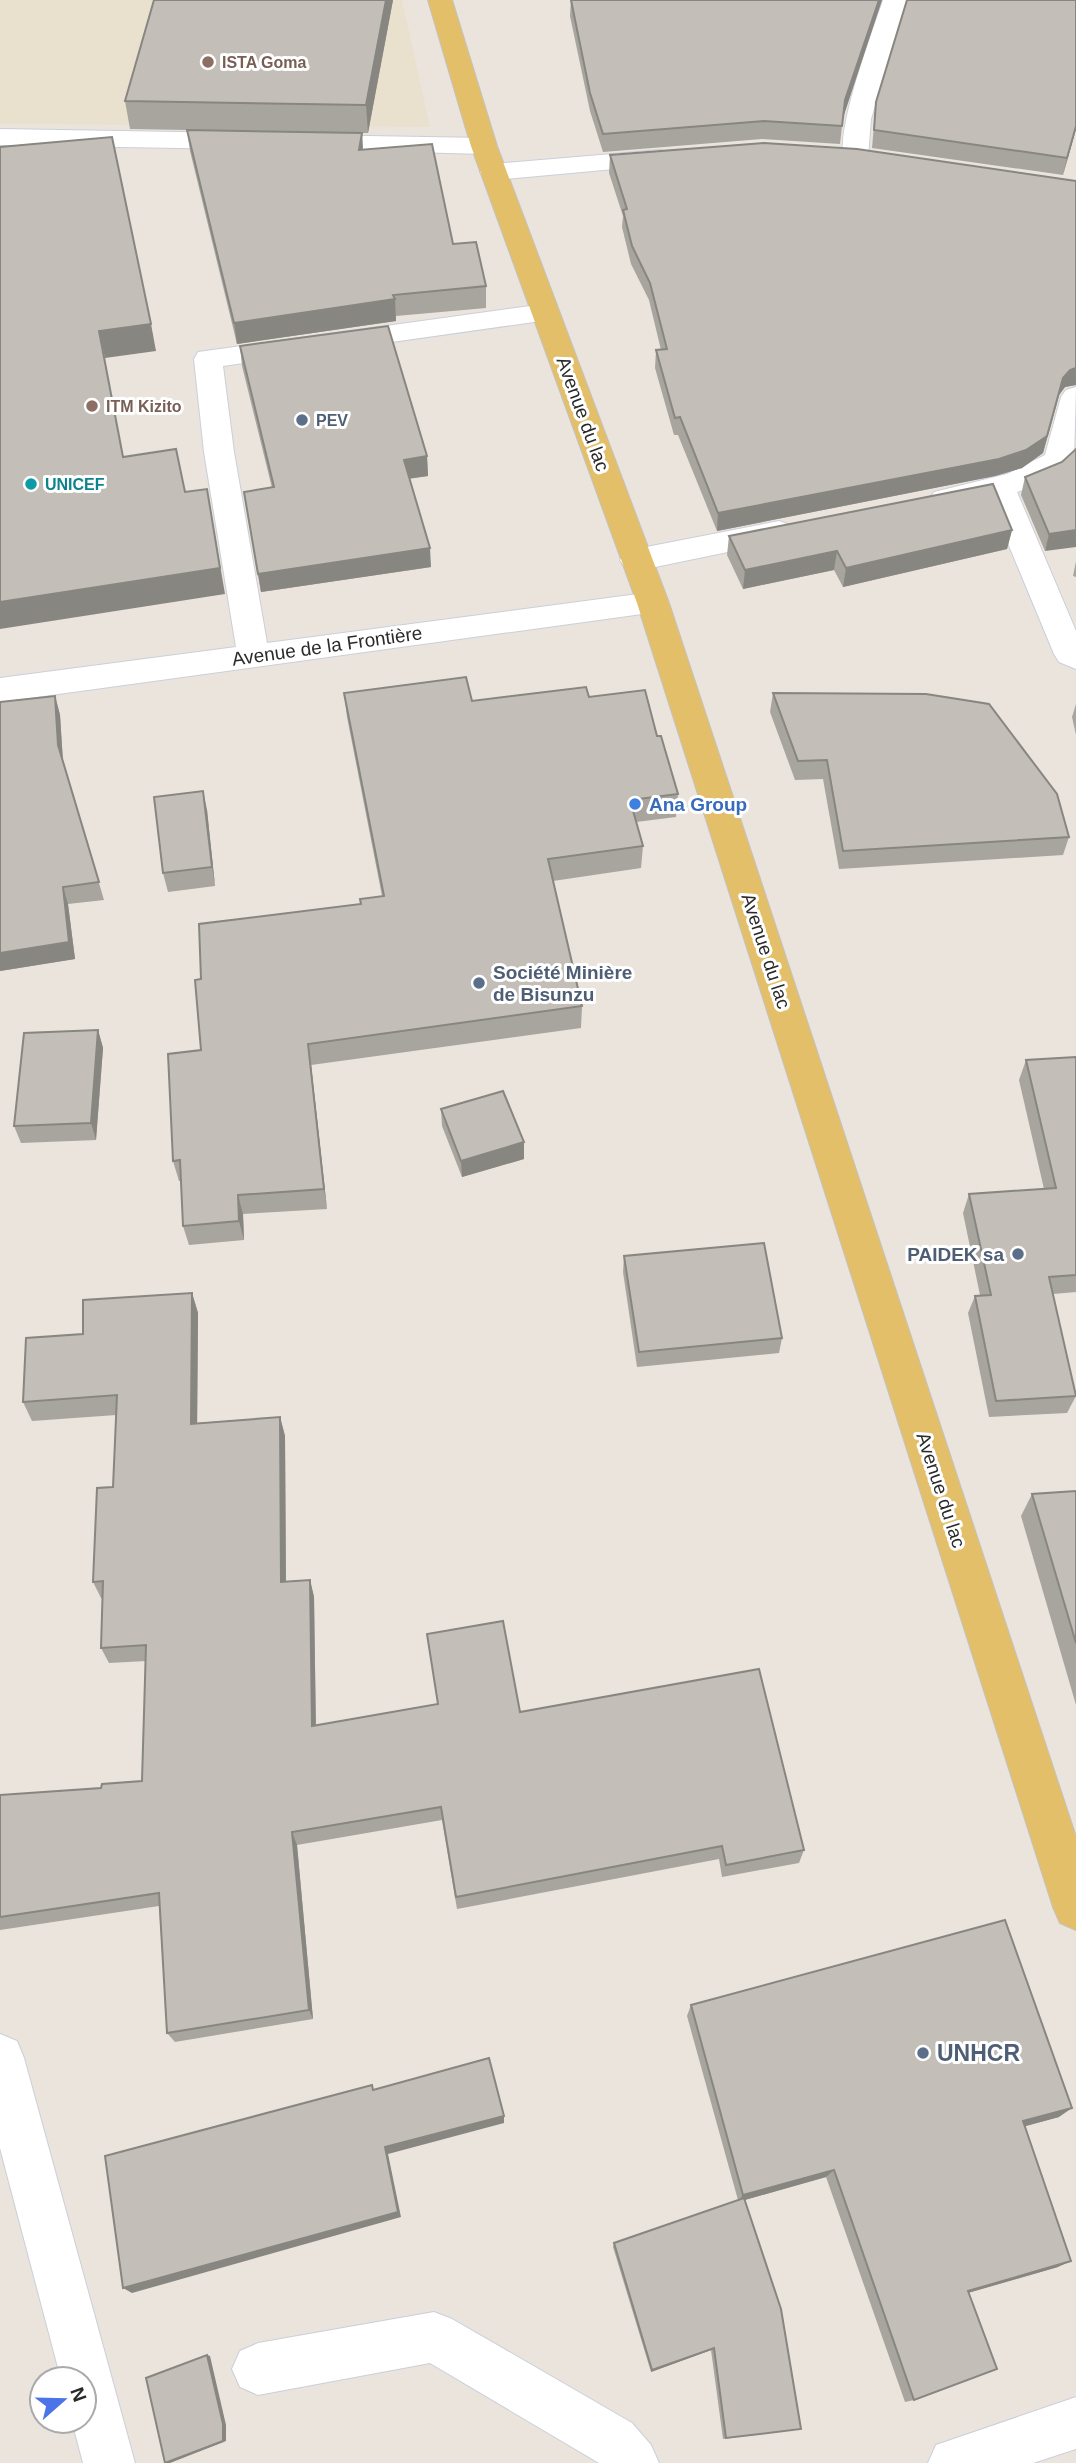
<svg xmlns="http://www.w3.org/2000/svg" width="1076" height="2463" viewBox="0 0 1076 2463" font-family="Helvetica,sans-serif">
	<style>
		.education { fill: #eae0ce }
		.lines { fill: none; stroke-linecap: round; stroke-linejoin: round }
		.minor-casing { stroke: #cbcfda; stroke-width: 2 }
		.major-casing { stroke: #c3c3c3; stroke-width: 2 }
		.minor { fill: #fff; fill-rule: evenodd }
		.major { fill: #e3bf6a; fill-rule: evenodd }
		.wall { fill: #a8a49e }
		.shaded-wall { fill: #888681 }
		.building { fill: #c3bfb8; stroke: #888681; stroke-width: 2 }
		.education-dot { fill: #8d6e63; stroke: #fff; stroke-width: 2.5 }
		.service-dot { fill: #5c6f8a; stroke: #fff; stroke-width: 2.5 }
		.culture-dot { fill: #0f9aa8; stroke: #fff; stroke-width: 2.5 }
		.shop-dot { fill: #3f7fe0; stroke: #fff; stroke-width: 2.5 }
		.labels { text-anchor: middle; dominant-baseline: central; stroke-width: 6; stroke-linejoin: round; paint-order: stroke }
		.far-education-label { font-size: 16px; font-weight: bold; fill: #785e54; stroke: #fff; text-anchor: start }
		.far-service-label { font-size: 16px; font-weight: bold; fill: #4e5e75; stroke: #fff; text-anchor: start }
		.far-culture-label { font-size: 16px; font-weight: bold; fill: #0d838f; stroke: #fff; text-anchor: start }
		.street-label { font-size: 19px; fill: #2a2a2a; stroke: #fff }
		.shop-label { font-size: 19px; font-weight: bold; fill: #366cbe; stroke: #fff; text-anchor: start }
		.service-label { font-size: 19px; font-weight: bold; fill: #4e5e75; stroke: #fff; text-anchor: start }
		.near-service-label { font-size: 23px; font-weight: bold; fill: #4e5e75; stroke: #fff; text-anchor: start }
	</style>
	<rect width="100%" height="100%" fill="#eae4dd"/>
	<path class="education" d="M0,0H402L430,127L0,124Z"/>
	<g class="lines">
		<g class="minor-casing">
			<g id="minor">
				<path d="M883,0H907L871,119L868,156L864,162L855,164L846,162C831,140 874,28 883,0Z"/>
				<path d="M0,129L239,133L248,135L252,141L248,147L239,149L0,145Z"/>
				<path d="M310,135L484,138L493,140L497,146L493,152L484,154L301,149L297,143L301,137Z"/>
				<path d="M660,150L669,152L673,158L669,164L493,180L484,178L480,172L484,166L493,164Z"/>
				<path d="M545,304L555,307L559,313L555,319L223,366L234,452L267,643L653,592L664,595L669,603L664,611L0,702V678L236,647L204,452L194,359L198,352Z"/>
				<path d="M1076,387L1074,460C1063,478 1036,486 1017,492L1076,631V669L1059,662L1054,654L990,500L945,509L934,506L930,499L934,492L1007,474L1045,455L1061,397L1066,390Z"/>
				<path d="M779,521L790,525L794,532L790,539L636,571L625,568L620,560L625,552L636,549Z"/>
				<path d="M0,2034L17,2041L24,2058L135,2463H83L72,2421H84V2379H61L0,2148Z"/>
				<path d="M434,2312L452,2319L632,2423L651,2445L659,2463H599L430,2363L258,2395L240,2387L232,2369L240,2351L258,2343Z"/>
				<path d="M1076,2397V2449L1033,2463H928L936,2445Z"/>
			</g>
		</g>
		<g class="major-casing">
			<path id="major" d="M428,0H452L497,146L669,603L1076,1837V1930L1060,1923L1053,1907L637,603L471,146Z"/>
		</g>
		<use href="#minor" class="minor"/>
		<use href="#major" class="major"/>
	</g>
	<g class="wall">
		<path d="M393,0L368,133H362L363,150L453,244L486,286V308L396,316V321L237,344L190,151L187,130L130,129L125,101Z"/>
		<path d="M571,0H882L843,117L840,144L762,139L603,152L590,111L570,16Z"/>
		<path d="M1076,0V129L1063,175L872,148L876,102Z"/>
		<path d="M610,155L1076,181V385L1065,387L1059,395L1043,453L1022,468L995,476L717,531L678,435H674L655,368L656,350H661L649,300L631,264L622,227L623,216L609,173Z"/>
		<path d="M240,346L427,456L428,476L409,479L431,567L261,592L247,511L272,488L242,366Z"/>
		<path d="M1076,449L1045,551L1021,495L1025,477L1062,462Z"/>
		<path d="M1012,530L1007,549L843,587L834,570L743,589L727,555L729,536Z"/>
		<path d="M1076,561V577L1073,576Z"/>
		<path d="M344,693L472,701L589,697L657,736L678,794L676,817L636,822L643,846L641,868L553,881L582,1006L581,1028L311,1065L327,1209L243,1214L244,1240L189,1245L183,1226L181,1181H179L173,1161L201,1050V979L361,904L382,896L347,717Z"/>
		<path d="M773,693L1069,837L1063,855L839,869L823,779L795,780L770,712Z"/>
		<path d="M55,696L60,715L63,761L104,900L68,904L75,959L0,971Z"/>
		<path d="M1076,704V735L1072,717Z"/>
		<path d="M207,810L215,886L168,892L163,873Z"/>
		<path d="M98,1030L103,1048L96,1140L21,1143L14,1126Z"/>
		<path d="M1076,1057V1292L1053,1294L1076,1396L1067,1413L989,1417L968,1313L975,1296L980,1295L963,1213L969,1194L1044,1189L1019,1080L1026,1060Z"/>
		<path d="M441,1109L524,1159L462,1177L442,1126Z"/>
		<path d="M624,1256L782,1338L779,1353L637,1367L623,1272Z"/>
		<path d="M192,1293L198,1313L197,1423L280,1417L285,1436L286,1582L310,1580L314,1597L316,1726L520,1712L804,1850L799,1863L722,1877L719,1859L457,1909L442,1820L297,1845L313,2019L175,2042L167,2033L159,1906L0,1930V1795L101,1788L142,1781L146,1661L109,1663L101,1648L103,1598H101L93,1582L113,1487L116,1415L32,1421L23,1402L83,1334Z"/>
		<path d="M1076,1491V1705L1021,1516L1032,1494Z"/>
		<path d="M691,2005L1059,2117L1025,2126L1058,2267L968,2293L914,2400L905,2402L826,2177L744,2200L801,2429L723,2439L711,2350L651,2372L613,2247L614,2243L738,2200L687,2016Z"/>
	</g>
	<g class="shaded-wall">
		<path d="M386,0H393L368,133L366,105Z"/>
		<path d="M879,0H882L843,118L845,100Z"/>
		<path d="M1076,126V129L1063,175L1067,158Z"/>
		<path d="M362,133L363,154L359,150Z"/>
		<path d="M395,299L396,321L237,344L234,323Z"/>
		<path d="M151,324L156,351L105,358L99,331Z"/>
		<path d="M1076,368V385L1065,387L1059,395L1043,453L1022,468L995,476L717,531L718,513L1063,378L1070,370Z"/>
		<path d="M427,456L428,476L405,479L404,460Z"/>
		<path d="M207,489L225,594L0,629V602Z"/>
		<path d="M1012,530L1007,549L843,587L846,568Z"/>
		<path d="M1076,530V547L1045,551L1049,534Z"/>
		<path d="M430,548L431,567L261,592L258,574Z"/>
		<path d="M837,551L834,570L743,589L745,570Z"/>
		<path d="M55,696L60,715L63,763L58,745Z"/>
		<path d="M203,791L207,810L215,886L212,867Z"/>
		<path d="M63,887L68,904L75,959L0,971V953Z"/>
		<path d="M98,1030L103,1048L96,1140L91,1123Z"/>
		<path d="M308,1044L311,1065L327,1209L324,1189Z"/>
		<path d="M524,1142V1159L462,1177L461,1161Z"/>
		<path d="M238,1195L243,1214L244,1240L239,1221Z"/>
		<path d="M192,1293L198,1313L197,1442L191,1424Z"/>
		<path d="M280,1417L285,1436L286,1598L281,1582Z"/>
		<path d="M310,1580L314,1597L316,1741L312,1726Z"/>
		<path d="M292,1832L297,1845L313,2019L309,2010Z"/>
		<path d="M1072,2108L1059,2117L1011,2130L1023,2121Z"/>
		<path d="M504,2116V2123L388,2154L401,2217L132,2293L123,2288L385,2147Z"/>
		<path d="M834,2170L826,2177L738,2202L743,2195Z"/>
		<path d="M1071,2261L1058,2267L957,2296L968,2291Z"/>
		<path d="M714,2348L711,2350L651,2372L652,2370Z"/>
		<path d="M207,2355L210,2356L226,2425V2441L170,2463H166Z"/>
	</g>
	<g class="building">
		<path d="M154,0H386L366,105L125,101Z"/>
		<path d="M571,0H879L845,100L842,126L764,121L603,134L590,93Z"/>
		<path d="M907,0H1076V126L1067,158L874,130L876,102Z"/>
		<path d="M187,130L362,133L359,150L432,144L453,244L476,242L486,286L393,295L395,299L234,323Z"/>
		<path d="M112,137L151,324L99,331L123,457L176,449L185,492L207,489L220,568L0,602V147Z"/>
		<path d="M764,143L857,149L1076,181V368L1070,370L1063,378L1047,436L1026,450L999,459L718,513L680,417L675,418L656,350L667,349L650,283L632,246L623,210L627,209L610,155Z"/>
		<path d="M388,326L427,456L404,460L430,548L258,574L244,492L274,487L240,346Z"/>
		<path d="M1076,449V530L1049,534L1025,477L1062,462Z"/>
		<path d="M993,484L1012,530L846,568L837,551L745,570L729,536Z"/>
		<path d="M466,677L472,701L586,687L589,697L645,690L657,736H661L678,794L630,800L643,846L548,859L582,1006L308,1044L324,1189L238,1195L239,1221L183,1226L180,1160L173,1161L168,1054L201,1050L195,980L201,979L199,924L361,904L360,899L384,896L344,693Z"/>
		<path d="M773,693L926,694L989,704L1057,794L1069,837L843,851L827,760L798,761Z"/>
		<path d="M55,696L58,745L99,882L63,887L69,942L0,953V702Z"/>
		<path d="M203,791L212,867L163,873L154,797Z"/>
		<path d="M98,1030L91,1123L14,1126L24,1033Z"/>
		<path d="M1076,1057V1275L1049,1277L1076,1396L996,1401L975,1296L991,1295L969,1194L1056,1188L1026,1060Z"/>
		<path d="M503,1091L524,1142L461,1161L441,1109Z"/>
		<path d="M764,1243L782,1338L639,1352L624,1256Z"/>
		<path d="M192,1293L191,1424L280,1417L281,1582L310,1580L312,1726L438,1704L427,1634L503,1621L520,1712L759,1669L804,1850L726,1865L722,1846L456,1897L441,1807L292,1832L309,2010L167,2033L159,1893L0,1917V1795L101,1788L102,1784L142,1781L146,1645L101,1648L103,1581L93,1582L97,1488L113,1487L117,1395L23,1402L26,1338L83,1334V1300Z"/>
		<path d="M1076,1491V1643L1032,1494Z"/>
		<path d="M1005,1920L1072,2108L1023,2121L1071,2261L968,2291L997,2369L914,2400L834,2170L743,2195L691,2005Z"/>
		<path d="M489,2058L504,2116L385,2147L398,2212L123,2288L105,2156L372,2085L373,2090Z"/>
		<path d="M744,2198L781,2309L801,2429L726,2438L714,2348L652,2370L614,2243Z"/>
		<path d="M207,2355L223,2424V2441L165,2463L146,2378Z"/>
	</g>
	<g class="education-dot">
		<circle cx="208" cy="62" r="7"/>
		<circle cx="92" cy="406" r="7"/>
	</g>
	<g class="service-dot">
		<circle cx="302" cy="420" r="7"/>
		<circle cx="479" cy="983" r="7"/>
		<circle cx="1018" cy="1254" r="7"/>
		<circle cx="923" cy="2053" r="7"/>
	</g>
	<circle class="culture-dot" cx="31" cy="484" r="7"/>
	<circle class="shop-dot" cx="635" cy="804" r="7"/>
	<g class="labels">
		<g class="far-education-label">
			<text x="222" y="62">ISTA Goma</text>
			<text x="106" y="406">ITM Kizito</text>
		</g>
		<g class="far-service-label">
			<text x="316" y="420">PEV</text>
		</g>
		<g class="far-culture-label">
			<text x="45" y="484">UNICEF</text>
		</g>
		<g class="street-label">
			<text transform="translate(583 414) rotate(70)">Avenue du lac</text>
			<text transform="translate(327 646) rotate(-8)">Avenue de la Frontière</text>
			<text transform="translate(766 951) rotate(72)">Avenue du lac</text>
			<text transform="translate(941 1490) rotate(72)">Avenue du lac</text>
		</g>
		<g class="shop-label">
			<text x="649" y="804">Ana Group</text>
		</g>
		<g class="service-label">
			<text x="493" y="972">Société Minière<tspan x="493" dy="22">de Bisunzu</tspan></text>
			<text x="1004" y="1254" text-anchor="end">PAIDEK sa</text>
		</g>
		<g class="near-service-label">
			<text x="937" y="2053">UNHCR</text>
		</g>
	</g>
	<g transform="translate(63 2400) rotate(70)"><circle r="33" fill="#ffffff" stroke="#aaaaaa" stroke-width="2"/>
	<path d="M0-5L12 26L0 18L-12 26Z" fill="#4c73e8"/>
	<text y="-10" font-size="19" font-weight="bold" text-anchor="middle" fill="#2a2a2a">N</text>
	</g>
</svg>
